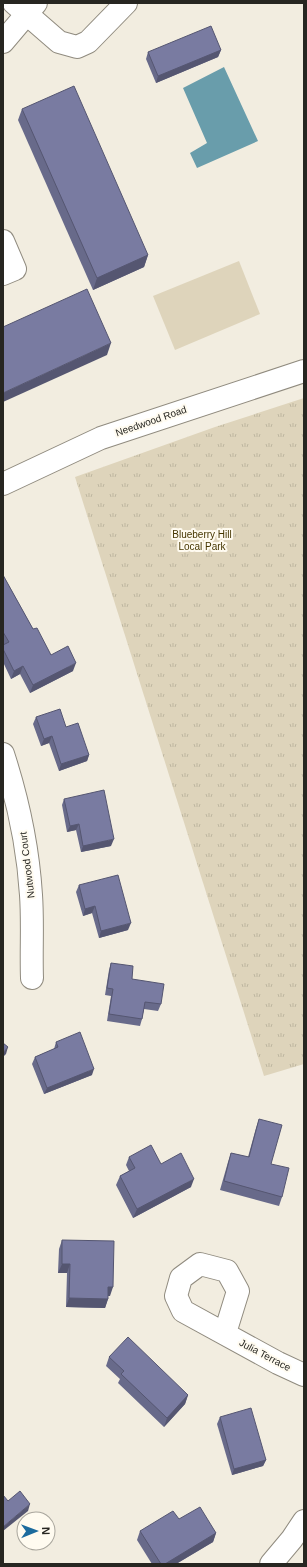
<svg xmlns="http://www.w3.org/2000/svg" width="307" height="1567" viewBox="0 0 307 1567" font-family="Helvetica,sans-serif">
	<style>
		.grass { fill: #ded4bb }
		.park { fill: url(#park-tufts) }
		.water { fill: #699dab }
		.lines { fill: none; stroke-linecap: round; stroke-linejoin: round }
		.minor-casing { stroke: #908b7f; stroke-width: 24 }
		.minor { stroke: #fff; stroke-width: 22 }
		.wall { fill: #686a8a }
		.shaded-wall { fill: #555671 }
		.building { fill: #797ba1; stroke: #555671 }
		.labels { text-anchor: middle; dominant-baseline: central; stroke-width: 4; stroke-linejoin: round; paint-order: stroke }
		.street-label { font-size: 10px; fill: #272621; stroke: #fffbf0 }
		.park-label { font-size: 10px; fill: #463600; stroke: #fffbf0 }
	</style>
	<defs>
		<pattern id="park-tufts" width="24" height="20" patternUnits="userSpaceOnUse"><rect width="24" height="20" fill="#ded4bb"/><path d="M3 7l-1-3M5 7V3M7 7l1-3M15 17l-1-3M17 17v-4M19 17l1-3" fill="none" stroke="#beb6a0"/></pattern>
	</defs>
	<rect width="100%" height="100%" fill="#f2ede0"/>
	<path class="grass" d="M239,261L260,314L175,350L153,296Z"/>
	<path class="park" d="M304,398V1064L264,1076L75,477L215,427Z"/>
	<path class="water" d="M224,67L258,141L197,168L190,153L207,143L183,88Z"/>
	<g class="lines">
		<g class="minor-casing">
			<g id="minor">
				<path d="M14,3L59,42L77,47L88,42L126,3"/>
				<path d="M3,42L36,3"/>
				<path d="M3,241L15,269L3,274"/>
				<path d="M3,484L101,438L304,371"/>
				<path d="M3,754C18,800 28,847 31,895C33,923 31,951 32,978"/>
				<path d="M225,1333L238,1291L227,1271L200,1264L181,1278L176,1296L183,1311L278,1363L304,1375"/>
				<path d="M271,1564L292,1539L304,1521"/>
			</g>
		</g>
		<use href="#minor" class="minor"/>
	</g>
	<g class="wall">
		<path d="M221,50L218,57L156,83L146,59L148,52Z"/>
		<path d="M22,109L148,255L144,267L93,290L18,120Z"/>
		<path d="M3,575L33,629L51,655L73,671L30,693L20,674L11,679L3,662Z"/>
		<path d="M36,717L66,727L89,755L87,761L59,771L49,743L41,746L33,724Z"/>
		<path d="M64,799L111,846L81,852L76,830L67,832L62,805Z"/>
		<path d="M79,885L128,930L99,938L92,913L83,916L76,892Z"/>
		<path d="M111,963L132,979L161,1004L158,1011L144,1009L142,1019L140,1026L107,1021L111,996L105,995L109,970Z"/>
		<path d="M56,1042L92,1075L44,1094L32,1064L35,1057L54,1049Z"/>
		<path d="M259,1119L271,1164L282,1197L279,1206L220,1190L228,1162L231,1153L248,1157L256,1128Z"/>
		<path d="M129,1157L161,1164L191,1187L133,1218L116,1185L120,1176L129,1171L126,1165Z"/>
		<path d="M62,1240L110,1296H108V1299L105,1308L66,1307L67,1273H58L59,1249Z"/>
		<path d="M109,1357L188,1395L185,1404L164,1427L118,1383L120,1379L106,1366Z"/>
		<path d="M220,1417L266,1460L263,1466L232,1475L217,1424Z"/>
		<path d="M179,1519L216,1533L213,1542L176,1564H152L137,1540L140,1531Z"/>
	</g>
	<g class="shaded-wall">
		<path d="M221,50L218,57L156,83L158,76Z"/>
		<path d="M148,255L144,267L93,290L97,278Z"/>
		<path d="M111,343L107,355L3,402V393Z"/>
		<path d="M76,663L73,671L30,693L33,685Z"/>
		<path d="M23,666L20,674L11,679L14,671Z"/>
		<path d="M52,736L49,743L41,746L44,739Z"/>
		<path d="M89,755L87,761L59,771L61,764Z"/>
		<path d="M79,824L76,830L67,832L70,826Z"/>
		<path d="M114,839L111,846L81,852L83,846Z"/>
		<path d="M95,906L92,913L83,916L85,909Z"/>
		<path d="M131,923L128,930L99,938L101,931Z"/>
		<path d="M8,1047L6,1054L3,1057V1053Z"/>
		<path d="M94,1069L92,1075L44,1094L47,1088Z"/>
		<path d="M194,1179L191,1187L133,1218L137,1209Z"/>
		<path d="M62,1264H70L67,1273H58Z"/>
		<path d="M108,1287H113L110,1296H105Z"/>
		<path d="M69,1298L108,1299L105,1308L66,1307Z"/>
		<path d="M188,1395L185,1404L164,1427L167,1418Z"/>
		<path d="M266,1460L263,1466L232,1475L234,1469Z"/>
		<path d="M30,1504L28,1511L3,1531V1527Z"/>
		<path d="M216,1533L213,1542L176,1564H165Z"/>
	</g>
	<g class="building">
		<path d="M211,26L221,50L158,76L148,52Z"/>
		<path d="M74,86L148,255L97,278L22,109Z"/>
		<path d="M87,289L111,343L3,393V327Z"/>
		<path d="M3,575L33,629L37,628L51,655L68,646L76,663L33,685L23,666L14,671L3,649V645L9,642L3,632Z"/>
		<path d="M60,709L66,727L78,723L89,755L61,764L52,736L44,739L36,717Z"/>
		<path d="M104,790L114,839L83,846L79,824L70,826L64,799Z"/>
		<path d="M118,875L131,923L101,931L95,906L85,909L79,885Z"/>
		<path d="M111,963L133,966L132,979L164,984L161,1004L145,1002L142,1019L109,1014L113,989L107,988Z"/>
		<path d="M80,1032L94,1069L47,1088L35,1057L58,1047L56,1042Z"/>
		<path d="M3,1043L8,1047L3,1053Z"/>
		<path d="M259,1119L282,1125L271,1164L289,1168L282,1197L224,1181L231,1153L249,1157Z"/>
		<path d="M151,1145L161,1164L181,1153L194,1179L137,1209L120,1176L135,1168L129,1157Z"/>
		<path d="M62,1240L114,1241L113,1287H108V1299L69,1298L70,1264H62Z"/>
		<path d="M128,1337L188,1395L167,1418L121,1374L124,1371L109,1357Z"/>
		<path d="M251,1408L266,1460L234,1469L220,1417Z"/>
		<path d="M20,1491L30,1504L3,1527V1495L8,1501Z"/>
		<path d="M200,1507L216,1533L165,1564H161L140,1531L173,1511L179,1519Z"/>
	</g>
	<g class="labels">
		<g class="street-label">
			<text transform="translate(151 421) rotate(-19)">Needwood Road</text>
			<text transform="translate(27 865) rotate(-97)">Nutwood Court</text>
			<text transform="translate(265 1355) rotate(28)">Julia Terrace</text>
		</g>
		<g class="park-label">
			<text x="202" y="534">Blueberry Hill<tspan x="202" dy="12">Local Park</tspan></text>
		</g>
	</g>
	<rect width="307" height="1567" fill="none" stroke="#272621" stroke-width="8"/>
	<g transform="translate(36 1531) rotate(89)"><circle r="19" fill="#fffbf0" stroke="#a9a69d"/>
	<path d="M0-3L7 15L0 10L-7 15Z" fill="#1c6b9d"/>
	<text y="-6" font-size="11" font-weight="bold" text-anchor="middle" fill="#272621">N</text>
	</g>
</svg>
